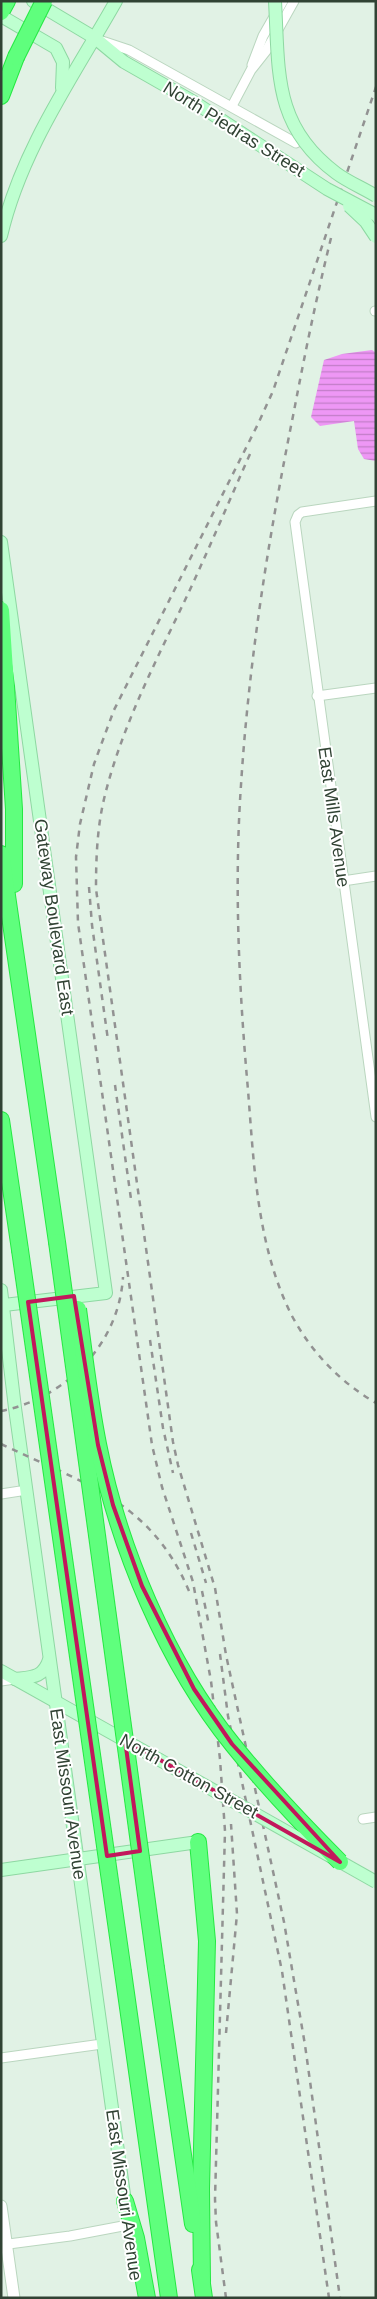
<svg xmlns="http://www.w3.org/2000/svg" width="377" height="2299" viewBox="0 0 377 2299" font-family="Arial,sans-serif">
	<style>
		.water { fill: url(#water-rules) }
		.lines { fill: none; stroke-linecap: round; stroke-linejoin: round }
		.minor-casing { stroke: #bad6bf; stroke-width: 11 }
		.tertiary-casing { stroke: #bad6bf; stroke-width: 13 }
		.secondary-casing { stroke: #8ed8a2; stroke-width: 14 }
		.motorway-casing { stroke: #25e843; stroke-width: 18 }
		.minor { stroke: #fff; stroke-width: 9 }
		.tertiary { stroke: #fff; stroke-width: 11 }
		.secondary { stroke: #beffd0; stroke-width: 12 }
		.motorway { stroke: #5fff7d; stroke-width: 16 }
		.rail { stroke: #929292; stroke-width: 2.5; stroke-dasharray: 6 6; stroke-linecap: butt }
		.secondary-bridge-casing { stroke: #8ed8a2; stroke-width: 14; stroke-linecap: butt }
		.motorway-bridge-casing { stroke: #25e843; stroke-width: 18; stroke-linecap: butt }
		.secondary-bridge { stroke: #beffd0; stroke-width: 12 }
		.motorway-bridge { stroke: #5fff7d; stroke-width: 16 }
		.marked { fill: none; stroke: #c2185b; stroke-width: 4; stroke-linejoin: round }
		.labels { text-anchor: middle; dominant-baseline: central; stroke-width: 4; stroke-linejoin: round; paint-order: stroke }
		.street-label { font-size: 18px; fill: #314334; stroke: #fff }
	</style>
	<defs>
		<pattern id="water-rules" width="6" height="5" patternUnits="userSpaceOnUse" patternTransform="scale(1.25)"><rect width="6" height="5" fill="#ee97f5"/><path d="M0 2.5h6" fill="none" stroke="#c17dc7"/></pattern>
	</defs>
	<rect width="100%" height="100%" fill="#e1f2e5"/>
	<path class="water" d="M372,350L376,353V461L364,459L358,449L354,421L320,426L311,417L324,360L342,354Z"/>
	<g class="lines">
		<g class="minor-casing">
			<g id="minor">
				<path d="M102,41L129,50L296,143"/>
				<path d="M252,65L263,36L283,1"/>
				<path d="M232,106L251,70L266,51L294,1"/>
				<path d="M375,311H376"/>
				<path d="M376,501L302,512L298,515L295,522L376,1117"/>
				<path d="M317,696L376,688"/>
				<path d="M343,881L376,876"/>
				<path d="M1,1494L27,1490"/>
				<path d="M1,1681L15,1679"/>
				<path d="M363,1819L376,1817"/>
				<path d="M1,2058L102,2044"/>
				<path d="M1,2245L70,2236L128,2225"/>
			</g>
		</g>
		<g class="tertiary-casing">
			<path id="tertiary" d="M1,2206L14,2298"/>
		</g>
		<g class="secondary-casing">
			<g id="secondary">
				<path d="M33,1L95,38L124,62L194,102"/>
				<path d="M1,16L56,48L63,62L62,88"/>
				<path d="M1,236C21,150 73,77 116,1"/>
				<path d="M1,542L106,1293L4,1305"/>
				<path d="M1,1290L15,1408L126,2209"/>
				<path d="M1,1671L158,1759"/>
				<path d="M15,1679C32,1677 43,1678 49,1660"/>
				<path d="M1,1870L198,1842"/>
			</g>
		</g>
		<g class="motorway-casing">
			<g id="motorway">
				<path d="M1,12L7,1"/>
				<path d="M1,96L16,57"/>
				<path d="M1,610L14,809V884"/>
				<path d="M1,854L57,1242"/>
				<path d="M1,1120L20,1250"/>
				<path d="M198,1842L207,1941L201,2189L202,2281"/>
				<path d="M156,1968L193,2224"/>
				<path d="M123,1972L169,2298"/>
				<path d="M125,2201L136,2238L147,2298"/>
				<path d="M200,2270L204,2298"/>
			</g>
		</g>
		<use href="#minor" class="minor"/>
		<use href="#tertiary" class="tertiary"/>
		<use href="#secondary" class="secondary"/>
		<use href="#motorway" class="motorway"/>
		<g class="rail">
			<path d="M331,238C317,295 305,353 294,411C269,535 249,659 241,785C234,886 239,989 248,1090C254,1166 257,1247 292,1316C312,1353 340,1382 376,1403"/>
			<path d="M250,454C229,501 209,549 187,596C156,661 121,728 104,799C97,829 96,859 96,889L173,1442L178,1465L215,1588L226,1655L284,1922L305,2045L340,2298"/>
			<path d="M89,887L92,925L108,1040"/>
			<path d="M115,1085L131,1199"/>
			<path d="M150,1340L163,1428L173,1473"/>
			<path d="M1,1411C66,1398 119,1344 123,1277"/>
			<path d="M1,1444C83,1483 151,1501 189,1591"/>
			<path d="M191,1533L206,1583"/>
			<path d="M202,1591L209,1625"/>
			<path d="M220,1654L228,1716L282,1971L329,2298"/>
			<path d="M226,2033L237,1914L231,1824"/>
			<path d="M226,2298L216,2222L215,2199L225,1831L220,1759L211,1681L193,1582L162,1487L152,1445L78,923L76,857L80,824L94,764L114,710L258,424L273,391L376,87"/>
		</g>
		<g class="secondary-bridge-casing">
			<g id="secondary-bridge">
				<path d="M275,1C279,72 273,126 336,173C348,182 363,188 376,196"/>
				<path d="M194,102L327,189L376,215"/>
				<path d="M349,206L366,222L376,237"/>
				<path d="M158,1759L376,1882"/>
			</g>
		</g>
		<g class="motorway-bridge-casing">
			<g id="motorway-bridge">
				<path d="M16,57L44,1"/>
				<path d="M57,1242L156,1968"/>
				<path d="M20,1250L123,1972"/>
				<path d="M78,1309C84,1354 89,1399 98,1444C118,1546 167,1664 233,1745C266,1786 303,1825 340,1862"/>
			</g>
		</g>
		<use href="#secondary-bridge" class="secondary-bridge"/>
		<use href="#motorway-bridge" class="motorway-bridge"/>
	</g>
	<path class="marked" d="M74,1296L98,1445L113,1505L142,1586L194,1689L232,1744L340,1862L125,1740L140,1851L107,1856L28,1302Z"/>
	<g class="labels">
		<g class="street-label">
			<text transform="translate(234 129) rotate(32)">North Piedras Street</text>
			<text transform="translate(334 817) rotate(82)">East Mills Avenue</text>
			<text transform="translate(54 917) rotate(82)">Gateway Boulevard East</text>
			<text transform="translate(189 1776) rotate(29)">North Cotton Street</text>
			<text transform="translate(68 1794) rotate(82)">East Missouri Avenue</text>
			<text transform="translate(124 2195) rotate(82)">East Missouri Avenue</text>
		</g>
	</g>
	<rect width="377" height="2299" fill="none" stroke="#314334" stroke-width="5"/>
</svg>
